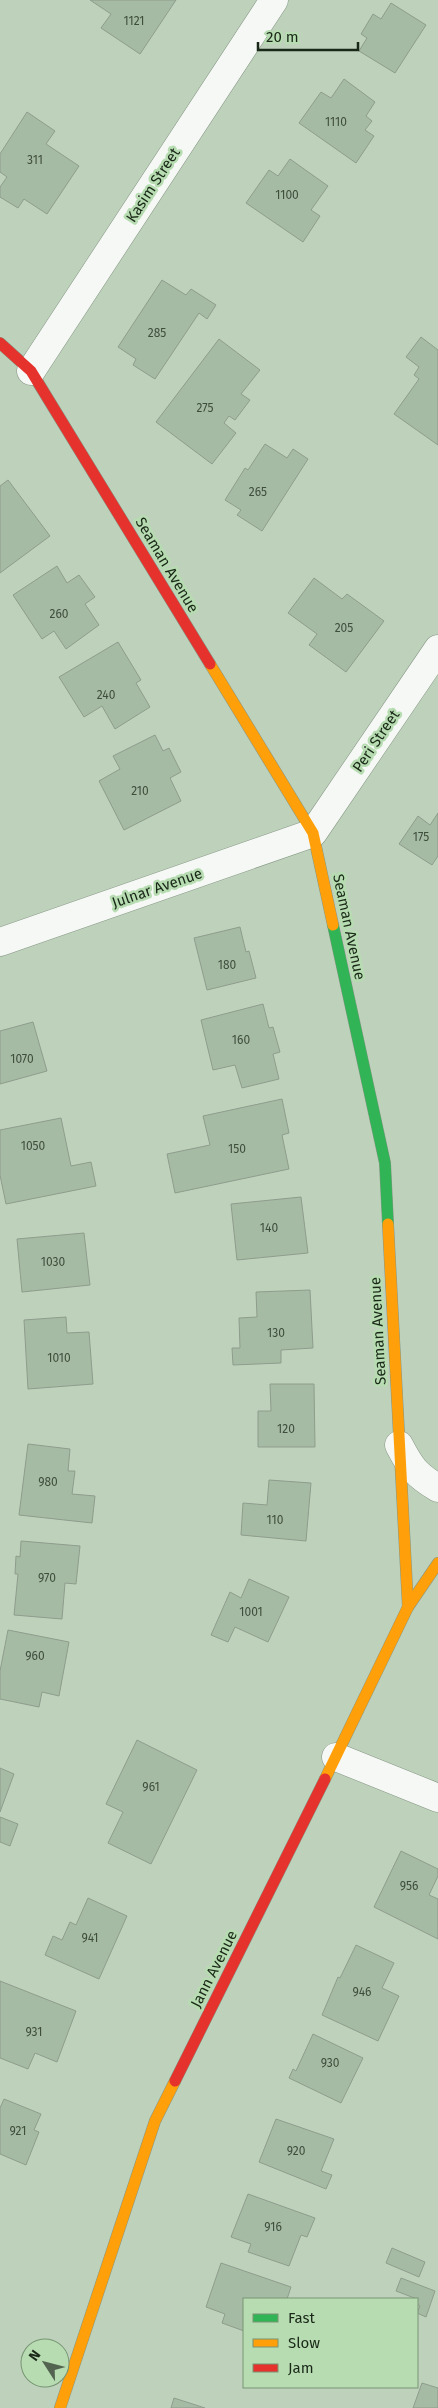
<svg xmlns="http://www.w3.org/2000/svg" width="438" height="2408" viewBox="0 0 438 2408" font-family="'Fira Sans',sans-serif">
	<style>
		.building { fill: #a6bba3; stroke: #8e9d8c }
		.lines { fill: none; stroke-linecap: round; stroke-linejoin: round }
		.street-casing { stroke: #879785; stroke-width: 29 }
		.fast-casing { stroke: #879785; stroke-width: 12 }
		.slow-casing { stroke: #879785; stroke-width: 12 }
		.jam-casing { stroke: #879785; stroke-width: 12 }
		.street { stroke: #f5f8f5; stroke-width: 28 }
		.fast { stroke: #30b455; stroke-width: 11 }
		.slow { stroke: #ff9f0a; stroke-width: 11 }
		.jam { stroke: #e5322d; stroke-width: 11 }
		.labels { text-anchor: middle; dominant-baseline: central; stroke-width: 5; stroke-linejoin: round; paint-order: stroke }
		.number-label { font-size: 12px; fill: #3e4e3c }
		.street-label { font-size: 15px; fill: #1a2818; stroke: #b7dcb1 }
	</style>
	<rect width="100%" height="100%" fill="#bed2bb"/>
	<g class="building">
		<path d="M90,0H176L140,54L101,28L111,14Z"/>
		<path d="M391,3L426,25L395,73L359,51L367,38L361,34L373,14L381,19Z"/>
		<path d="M344,79L375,102L366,116L372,121L365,130L374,136L356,163L299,123L321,92L331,98Z"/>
		<path d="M27,112L55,131L46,144L79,166L47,214L24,199L18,208L0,197V187L7,177L0,172V154Z"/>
		<path d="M290,159L328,186L311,210L320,216L303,242L246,203L269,170L278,176Z"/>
		<path d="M162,280L186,295L191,289L216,305L207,319L199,313L155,379L133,365L136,359L118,347Z"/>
		<path d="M421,337L438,350V445L394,414L419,379L414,375L419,367L406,357Z"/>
		<path d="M219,339L260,370L241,394L250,400L235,420L229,416L224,423L236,433L212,464L156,422Z"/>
		<path d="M265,444L287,458L293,449L308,459L262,531L237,515L241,510L225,500L245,468L248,470Z"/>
		<path d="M8,480L50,536L0,573V486Z"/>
		<path d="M57,566L67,583L79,575L95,597L85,604L99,625L66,649L54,631L42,639L13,595Z"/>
		<path d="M314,578L342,599L347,594L384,621L346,672L309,645L317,634L288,613Z"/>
		<path d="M118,642L141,680L136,683L150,707L115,729L102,706L84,717L59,677Z"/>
		<path d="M155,735L163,751L169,748L181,772L170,778L181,801L124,830L99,781L120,769L113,756Z"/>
		<path d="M438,813V856L432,865L399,844L418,816L430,825Z"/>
		<path d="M240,927L246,952L249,951L256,978L207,990L194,938Z"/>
		<path d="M263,1004L269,1028L273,1027L280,1052L273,1054L279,1079L242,1088L235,1065L213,1070L201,1020Z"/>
		<path d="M33,1022L47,1071L0,1084V1031Z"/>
		<path d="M282,1099L289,1133L282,1135L289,1169L175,1193L167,1154L210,1145L203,1116Z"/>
		<path d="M61,1118L71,1166L91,1162L96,1186L6,1204L0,1175V1130Z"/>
		<path d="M301,1197L308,1253L237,1260L231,1204Z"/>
		<path d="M84,1233L90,1285L22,1292L17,1239Z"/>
		<path d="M310,1290L313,1348L281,1350V1363L233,1365L232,1348H240L239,1318L257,1317L256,1292Z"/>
		<path d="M66,1317L67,1333L89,1332L93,1384L28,1389L24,1320Z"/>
		<path d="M270,1384H314L315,1447H258V1411H271Z"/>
		<path d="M28,1444L70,1449L68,1471H75L72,1494L95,1496L92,1523L19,1515Z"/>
		<path d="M269,1480L311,1483L306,1541L241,1535L243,1503L267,1505Z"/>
		<path d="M21,1541L80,1546L76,1584L65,1583L62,1619L14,1615L18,1574H15L16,1556L20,1557Z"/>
		<path d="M249,1579L289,1597L268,1642L235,1627L228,1642L211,1635L230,1592L241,1598Z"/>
		<path d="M8,1630L69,1642L59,1696L42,1692L39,1707L0,1699V1671Z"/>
		<path d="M137,1740L197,1770L151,1864L108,1843L123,1812L106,1804Z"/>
		<path d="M0,1768L14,1774L0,1812Z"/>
		<path d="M0,1817L18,1824L10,1846L0,1842Z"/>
		<path d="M401,1851L438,1869V1876L429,1895L438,1899V1939L374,1907Z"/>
		<path d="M88,1898L127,1916L99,1979L45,1955L53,1936L62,1940L70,1922L76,1925Z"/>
		<path d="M356,1945L394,1963L382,1988L399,1996L378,2041L322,2015L338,1977L340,1978Z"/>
		<path d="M0,1981L76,2011L57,2062L35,2053L28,2069L0,2058Z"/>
		<path d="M313,2034L363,2058L341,2103L289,2078L293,2069L296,2071Z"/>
		<path d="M4,2099L41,2114L34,2130L39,2132L26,2165L0,2154V2108Z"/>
		<path d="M276,2119L334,2139L321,2171L332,2175L326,2189L259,2162Z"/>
		<path d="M248,2194L315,2218L307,2237L301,2235L289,2266L248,2252L251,2244L231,2237Z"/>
		<path d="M392,2248L425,2262L419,2277L386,2263Z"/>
		<path d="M221,2263L291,2287L287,2299H244V2331L222,2323L225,2314L206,2307Z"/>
		<path d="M401,2278L435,2291L426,2317L417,2313L420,2306L417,2304V2299L396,2291Z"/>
		<path d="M422,2383L438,2388V2408H413Z"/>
		<path d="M174,2398L205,2408H171Z"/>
	</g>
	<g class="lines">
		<g class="street-casing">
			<g id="street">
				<path d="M31,371L274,0"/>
				<path d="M0,942L313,833L438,649"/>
				<path d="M399,1445C411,1468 416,1475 438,1488"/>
				<path d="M336,1757L438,1798"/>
			</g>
		</g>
		<g class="fast-casing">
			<path id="fast" d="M333,925L385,1163L388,1224"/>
		</g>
		<g class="slow-casing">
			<g id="slow">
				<path d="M210,664L313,833L333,925"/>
				<path d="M388,1224L408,1607"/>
				<path d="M325,1779L408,1607L438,1563"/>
				<path d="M60,2408L155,2121L175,2081"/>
			</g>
		</g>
		<g class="jam-casing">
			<g id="jam">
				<path d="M0,343L31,371L210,664"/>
				<path d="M175,2081L325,1779"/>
			</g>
		</g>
		<use href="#street" class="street"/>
		<use href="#fast" class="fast"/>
		<use href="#slow" class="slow"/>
		<use href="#jam" class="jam"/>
	</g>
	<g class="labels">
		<g class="number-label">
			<text x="134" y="21">1121</text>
			<text x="336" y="122">1110</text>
			<text x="35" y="160">311</text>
			<text x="287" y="195">1100</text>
			<text x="157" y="333">285</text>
			<text x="205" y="408">275</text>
			<text x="258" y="492">265</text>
			<text x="59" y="614">260</text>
			<text x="344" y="628">205</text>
			<text x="106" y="695">240</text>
			<text x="140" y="791">210</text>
			<text x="421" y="837">175</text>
			<text x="227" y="965">180</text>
			<text x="241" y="1040">160</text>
			<text x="22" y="1059">1070</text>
			<text x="33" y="1146">1050</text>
			<text x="237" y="1149">150</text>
			<text x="269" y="1228">140</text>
			<text x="53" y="1262">1030</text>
			<text x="276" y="1333">130</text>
			<text x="59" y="1358">1010</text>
			<text x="286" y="1429">120</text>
			<text x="48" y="1482">980</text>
			<text x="275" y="1520">110</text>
			<text x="47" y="1578">970</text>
			<text x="251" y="1612">1001</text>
			<text x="35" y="1656">960</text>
			<text x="151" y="1787">961</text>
			<text x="409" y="1886">956</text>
			<text x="90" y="1938">941</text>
			<text x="362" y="1992">946</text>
			<text x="34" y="2032">931</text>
			<text x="330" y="2063">930</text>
			<text x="18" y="2131">921</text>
			<text x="296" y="2151">920</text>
			<text x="273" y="2227">916</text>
		</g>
		<g class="street-label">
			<text transform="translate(153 185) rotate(-57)">Kasim Street</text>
			<text transform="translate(167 565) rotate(59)">Seaman Avenue</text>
			<text transform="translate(376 741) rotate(-56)">Peri Street</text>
			<text transform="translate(157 888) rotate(-19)">Julnar Avenue</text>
			<text transform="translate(349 927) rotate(78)">Seaman Avenue</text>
			<text transform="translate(378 1331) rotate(-93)">Seaman Avenue</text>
			<text transform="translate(214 1969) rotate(-63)">Jann Avenue</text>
		</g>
	</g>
	<rect x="243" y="2298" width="175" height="90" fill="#b7dcb1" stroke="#789474"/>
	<rect x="253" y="2314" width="25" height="8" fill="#30b455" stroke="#789474"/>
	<text x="288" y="2323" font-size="15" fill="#1a2818">Fast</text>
	<rect x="253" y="2339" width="25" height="8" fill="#ff9f0a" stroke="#789474"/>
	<text x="288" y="2348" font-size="15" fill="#1a2818">Slow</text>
	<rect x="253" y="2364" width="25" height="8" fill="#e5322d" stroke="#789474"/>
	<text x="288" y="2373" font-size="15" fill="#1a2818">Jam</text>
	<g transform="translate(45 2363) rotate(306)"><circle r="24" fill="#b7dcb1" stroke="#789474"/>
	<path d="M0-4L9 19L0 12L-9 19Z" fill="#536451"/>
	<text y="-8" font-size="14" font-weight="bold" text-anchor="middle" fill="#1a2818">N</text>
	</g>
	<path d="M258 42v8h100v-8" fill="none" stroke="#1a2818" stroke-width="2.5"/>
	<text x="266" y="42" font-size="15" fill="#1a2818" stroke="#b7dcb1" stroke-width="4" paint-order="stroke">20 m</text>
</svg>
